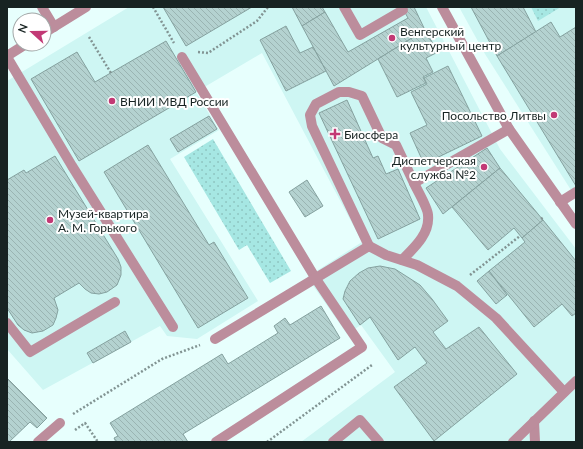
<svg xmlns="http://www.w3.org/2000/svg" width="583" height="449" viewBox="0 0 583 449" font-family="Lato,sans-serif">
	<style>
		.built { fill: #cef6f3 }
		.park { fill: url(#park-dots) }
		.building { fill: url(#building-back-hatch); stroke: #85a19f }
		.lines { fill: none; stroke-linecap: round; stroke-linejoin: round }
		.path { stroke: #829493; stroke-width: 2.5; stroke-dasharray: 2 2; stroke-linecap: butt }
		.lane { stroke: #bc8d9c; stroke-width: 10 }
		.street { stroke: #bc8d9c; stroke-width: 10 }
		.poi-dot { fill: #c23975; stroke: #fff; stroke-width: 1.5 }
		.labels { text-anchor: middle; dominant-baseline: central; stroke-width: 4; stroke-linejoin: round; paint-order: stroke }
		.poi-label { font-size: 12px; fill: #172322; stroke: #fff; text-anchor: start }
	</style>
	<defs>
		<pattern id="park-dots" width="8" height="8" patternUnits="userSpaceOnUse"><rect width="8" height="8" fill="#a6e7e3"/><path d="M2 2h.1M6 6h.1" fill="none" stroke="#8ec6c2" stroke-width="1.8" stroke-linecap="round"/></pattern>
		<pattern id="building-back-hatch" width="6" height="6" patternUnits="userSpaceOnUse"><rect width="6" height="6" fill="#b4d2d0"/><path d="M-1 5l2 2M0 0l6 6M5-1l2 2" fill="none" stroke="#9ab4b2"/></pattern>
	</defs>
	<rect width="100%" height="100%" fill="#e7fffd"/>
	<g class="built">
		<path d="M129,7H426L500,149L576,249V442H301L395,372L361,325L347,334L307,277L362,242L262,53L196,92L219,130L170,159L258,301L197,339L167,336L160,326L43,390L7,349V81Z"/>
		<path d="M459,7H576V198L485,54Z"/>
	</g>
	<g class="park">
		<path d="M531,7H561L538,21Z"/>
		<path d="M213,139L291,271L270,283L247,245L239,250L184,157Z"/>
	</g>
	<g class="building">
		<path d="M163,7H252L186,46Z"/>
		<path d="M292,7H322L325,12L302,26Z"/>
		<path d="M402,7H414L425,30L334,86L302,26L325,12L348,52L408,18Z"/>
		<path d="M471,7H523L536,32L497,56Z"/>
		<path d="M551,22L560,37L576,27V186L497,56Z"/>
		<path d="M286,26L300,53L313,47L326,71L286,91L260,40Z"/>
		<path d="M425,30L438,52L426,58L433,72L423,77L426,83L397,97L378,59Z"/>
		<path d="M166,41L196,92L79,161L31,79L77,52L95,82Z"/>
		<path d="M448,66L482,136L424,164L410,133L427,125L411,92L427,84L424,78Z"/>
		<path d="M347,100L373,158L378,156L386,174L398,169L420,219L378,239L319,113Z"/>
		<path d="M209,116L217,129L178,152L170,139Z"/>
		<path d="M148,145L209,245L214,242L248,298L198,328L104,172Z"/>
		<path d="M487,148L500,168L443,214L426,188Z"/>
		<path d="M55,156L118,259L121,267V275L117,285L107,292L99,294L91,293L85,289L79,283L54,298L58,310L56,318L53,325L43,331L32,333L24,330L18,325L7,308V180L24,170L26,173Z"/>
		<path d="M500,168L543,220L522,238L514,228L488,250L452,207Z"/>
		<path d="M307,180L323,206L305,217L289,192Z"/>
		<path d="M543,220L576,261V313L572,316L562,304L534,327L489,271L525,242L522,238Z"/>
		<path d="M380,266L395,269L420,285L432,299L448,321L433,332L446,349L479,327L517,374L434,441L394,387L427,363L415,347L398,360L370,317L360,325L343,299L345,291L350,281L359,273L368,268Z"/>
		<path d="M489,271L507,295L496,304L477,281Z"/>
		<path d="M321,306L340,338L183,434L188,442H116L114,438L118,436L110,423L222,354L228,364L278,333L274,326L285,318L290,325Z"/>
		<path d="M125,331L131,342L93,363L87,353Z"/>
		<path d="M7,378L47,418L37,428L30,422L9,442H7Z"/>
	</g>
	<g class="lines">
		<g class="path">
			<path d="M153,7L174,43"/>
			<path d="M89,37L111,73"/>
			<path d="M198,52L208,53L257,21L268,7"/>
			<path d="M541,219L544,217"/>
			<path d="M470,275L520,236"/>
			<path d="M73,414L162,359L200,345"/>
			<path d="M75,430L85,423L98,442"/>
			<path d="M267,442L372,365"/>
		</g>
		<g class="lane">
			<path d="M42,7L54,27"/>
			<path d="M344,7L360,35L403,10"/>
			<path d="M7,57L72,166L173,327"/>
			<path d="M182,57L316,279L362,347L216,442"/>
			<path d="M560,202L576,192"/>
			<path d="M369,246L312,126L310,115L316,104L339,92H349L362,96L382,138L396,145L414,183L509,129"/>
			<path d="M402,260C414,248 430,234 428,215C428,208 417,190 414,183"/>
			<path d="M7,323L30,352L115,302"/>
			<path d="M215,339L369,246L386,255L417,265L457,286L496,318L564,392"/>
			<path d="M534,421L535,442"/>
			<path d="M38,442L60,423"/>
			<path d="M333,442L360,420L379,442"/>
			<path d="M513,442L576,381"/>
		</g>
		<g class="street">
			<path d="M442,7L509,129L576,224"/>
			<path d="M44,33L86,7"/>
			<path d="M7,56L26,44"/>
		</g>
	</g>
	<g class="poi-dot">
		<circle cx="392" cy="38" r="4"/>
		<circle cx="112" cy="101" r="4"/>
		<circle cx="554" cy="115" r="4"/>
		<path d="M333 128h4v4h4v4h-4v4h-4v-4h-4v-4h4z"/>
		<circle cx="484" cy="167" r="4"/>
		<circle cx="50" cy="220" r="4"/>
	</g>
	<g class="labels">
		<g class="poi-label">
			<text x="400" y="31">Венгерский<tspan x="400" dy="14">культурный центр</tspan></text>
			<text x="120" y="101">ВНИИ МВД России</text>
			<text x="546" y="115" text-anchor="end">Посольство Литвы</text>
			<text x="344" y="134">Биосфера</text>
			<text x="476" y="160" text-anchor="end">Диспетчерская<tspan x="476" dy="14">служба №2</tspan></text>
			<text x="58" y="213">Музей-квартира<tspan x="58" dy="14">А. М. Горького</tspan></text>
		</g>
	</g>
	<rect width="583" height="449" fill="none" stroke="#172322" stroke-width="16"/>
	<g transform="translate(32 32) rotate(291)"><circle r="19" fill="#ffffff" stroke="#a2a7a7"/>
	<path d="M0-3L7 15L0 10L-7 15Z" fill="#c23975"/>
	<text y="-6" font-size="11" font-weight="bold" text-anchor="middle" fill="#172322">N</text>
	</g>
</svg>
